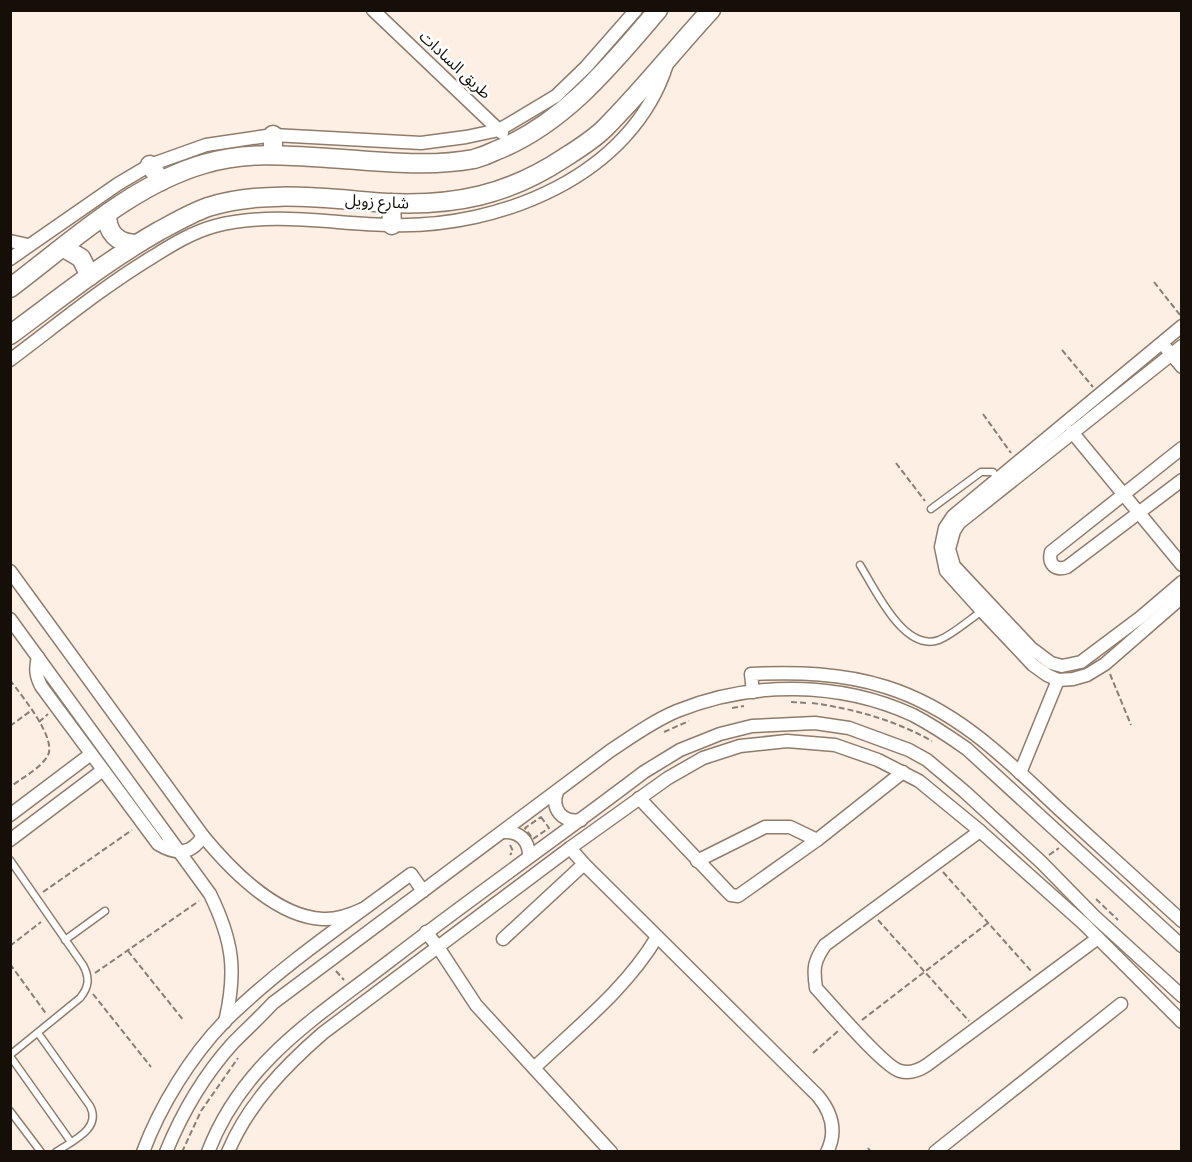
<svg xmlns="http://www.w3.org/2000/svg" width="1192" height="1162" viewBox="0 0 1192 1162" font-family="Signika,'Noto Sans Arabic',sans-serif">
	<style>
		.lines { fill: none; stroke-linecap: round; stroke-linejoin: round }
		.lane-casing { stroke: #907c6b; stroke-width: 9 }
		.street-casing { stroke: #907c6b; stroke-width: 15 }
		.secondary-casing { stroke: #907c6b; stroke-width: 21 }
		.path { stroke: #897f76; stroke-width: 2; stroke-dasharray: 6 3; stroke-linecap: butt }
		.lane { stroke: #fff; stroke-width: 6 }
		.street { stroke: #fff; stroke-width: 12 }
		.secondary { stroke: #fff; stroke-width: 18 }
		.labels { text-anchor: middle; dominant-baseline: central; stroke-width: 5; stroke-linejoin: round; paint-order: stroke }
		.street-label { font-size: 16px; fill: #160f08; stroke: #fff }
	</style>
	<rect width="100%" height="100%" fill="#fdefe4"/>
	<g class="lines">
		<g class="lane-casing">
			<g id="lane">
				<path d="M931,509L981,472H993L997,478"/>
				<path d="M860,565C875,589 904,653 939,640C952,635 969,620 982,611"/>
				<path d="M10,860L83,965C90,978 89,987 80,998L10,1055"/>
				<path d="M65,940L105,911"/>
				<path d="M38,1033L90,1106C102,1129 72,1141 56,1152"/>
				<path d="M10,1056L71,1142"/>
				<path d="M10,1111L41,1152"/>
			</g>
		</g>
		<g class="street-casing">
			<g id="street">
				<path d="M373,10L502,133"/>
				<path d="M10,241L28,245"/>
				<path d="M10,259L118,184L150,165L206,145L273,135L421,143L466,137L499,130L556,96L586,67L636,10"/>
				<path d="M1182,326L953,516L945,528L941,547L946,571L982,611L1033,665L1047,675L1058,680L1073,679L1087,675L1105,664L1182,597"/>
				<path d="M1182,346L959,523L954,531L949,549L954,566L1031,648L1051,663L1062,666L1081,662L1141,617L1182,582"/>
				<path d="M1166,348L1182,367"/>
				<path d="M10,360C58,324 104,286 154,256C173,244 193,232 215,226C274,211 332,224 392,225C500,228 632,176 667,64"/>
				<path d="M1072,432L1182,565"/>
				<path d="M1182,448L1051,552C1048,564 1055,571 1067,567L1182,480"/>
				<path d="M10,571L203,836C231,870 277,917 323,919C337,920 350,915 363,909"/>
				<path d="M10,619L210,894C233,941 237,971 225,1022"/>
				<path d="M38,657C35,669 36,676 41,686L158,844C176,855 191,855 203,836"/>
				<path d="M753,692L751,674C797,672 842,673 886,687C957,709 1008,761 1060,810C1101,847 1141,884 1182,921"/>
				<path d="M1020,773L1058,680"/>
				<path d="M557,792C551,809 562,823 581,820"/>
				<path d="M639,798L728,892L731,895L738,896L817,840L903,772"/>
				<path d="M10,815L91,754"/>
				<path d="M980,831L825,945C814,961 813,968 816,988C830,1003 884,1067 900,1071C910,1074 918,1071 927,1065L1098,938"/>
				<path d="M503,832C519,831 529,840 529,856"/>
				<path d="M10,840L103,770"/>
				<path d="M570,848L584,864L818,1096C832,1113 837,1132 827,1152"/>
				<path d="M697,861L765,827H790L817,840"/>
				<path d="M426,932L438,947L476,1005L611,1152"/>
				<path d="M503,939L584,864"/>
				<path d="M534,1068C577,1027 626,989 657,937"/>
				<path d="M143,1152C160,1106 191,1056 225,1021C281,966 348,921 411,874L423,891"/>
				<path d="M166,1152C182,1113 205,1074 233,1043C246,1030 260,1017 273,1003L610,751C631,737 653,721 677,711C751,681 839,681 913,715C932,725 950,737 967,749L1182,946"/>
				<path d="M208,1152C243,1061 317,1017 391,960C474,896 560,836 644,772L680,750L720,734L752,726L815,723L849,728L909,750L927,760L965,792L1041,862L1094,916L1182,996"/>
				<path d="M228,1152C248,1104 285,1066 323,1033L570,848L668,778L703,758L740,746L787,741L835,745L878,760L919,781L980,831L1084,924L1182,1022"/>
				<path d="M935,1152L1121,1004"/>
			</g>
		</g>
		<g class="secondary-casing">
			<g id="secondary">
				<path d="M273,135V155"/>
				<path d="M150,165L161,181"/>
				<path d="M391,203L392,225"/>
				<path d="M107,214C107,233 117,243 136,244"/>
				<path d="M64,248L81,258L90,276"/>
				<path d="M10,288C70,243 131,185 204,164C250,150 297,156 343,159C386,162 431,167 474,159C481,157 489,154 495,151C564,124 611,65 658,10"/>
				<path d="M10,335C59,299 106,261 159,231C174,223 191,213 208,207C265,189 329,199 388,203C455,206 508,195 564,158C578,149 593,140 605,128C642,91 675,49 711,10"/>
			</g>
		</g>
		<g class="path">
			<path d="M1154,282L1180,315"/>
			<path d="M1062,350L1093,387"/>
			<path d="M983,414L1011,453"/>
			<path d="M896,463L925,501"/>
			<path d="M1110,674L1131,725"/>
			<path d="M10,680C21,695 59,740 47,757C39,769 22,778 10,787"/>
			<path d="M791,702L807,703"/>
			<path d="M812,703C855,709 894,720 932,741"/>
			<path d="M732,708L744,706"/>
			<path d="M39,722L48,714"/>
			<path d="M10,726L32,710"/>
			<path d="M664,732L689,721"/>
			<path d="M541,817L549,828L533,839L525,828Z"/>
			<path d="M510,845L513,851L510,855"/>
			<path d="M1049,855L1059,848"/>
			<path d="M943,872L1031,971"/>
			<path d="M43,892L132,830"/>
			<path d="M1096,899L1118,920"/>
			<path d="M878,920L969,1021"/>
			<path d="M10,946L41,922"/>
			<path d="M128,951L184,1021"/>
			<path d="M10,964L47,1015"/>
			<path d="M336,971L344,980"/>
			<path d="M95,973L199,901"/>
			<path d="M93,994L151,1067"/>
			<path d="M862,1020L988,923"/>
			<path d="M813,1053L838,1031"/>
			<path d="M868,1148L871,1152"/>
			<path d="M182,1152L201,1111L238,1058"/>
		</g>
		<use href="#lane" class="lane"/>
		<use href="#street" class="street"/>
		<use href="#secondary" class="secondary"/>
	</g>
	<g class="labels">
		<g class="street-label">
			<text transform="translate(455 65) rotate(43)">طريق السادات</text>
			<text transform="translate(377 202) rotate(3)">شارع زويل</text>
		</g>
	</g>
	<rect width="1192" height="1162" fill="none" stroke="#160f08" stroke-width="24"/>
</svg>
